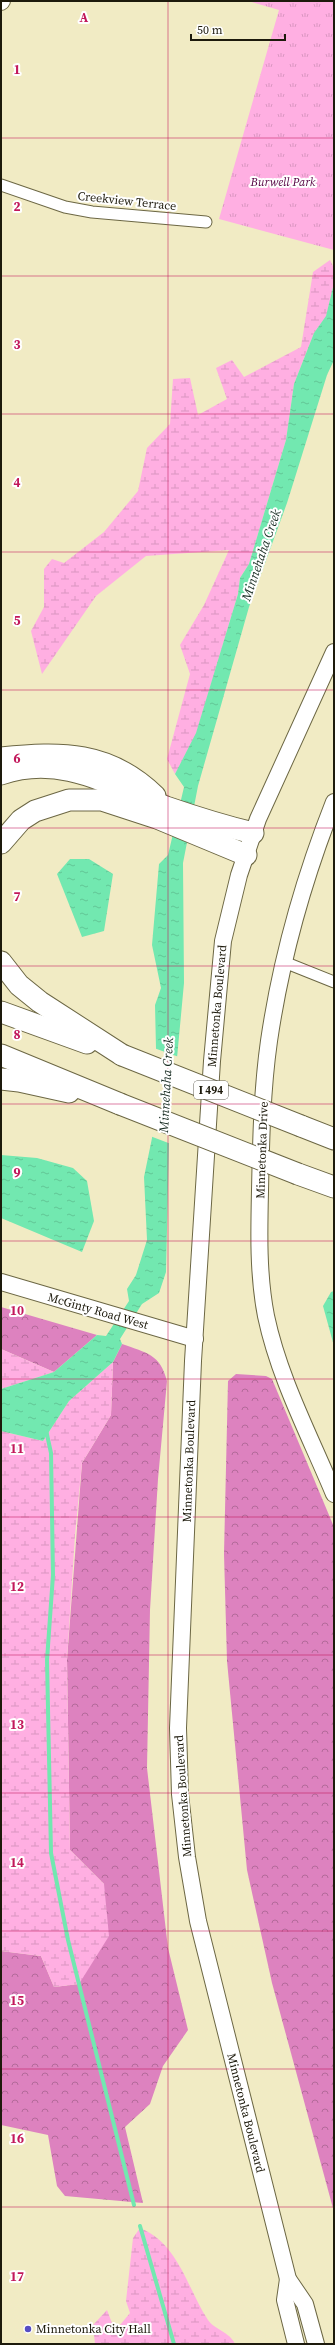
<svg xmlns="http://www.w3.org/2000/svg" width="335" height="2345" viewBox="0 0 335 2345" font-family="'Source Serif 4',serif">
	<style>
		.forest { fill: url(#forest-crowns) }
		.wetland { fill: url(#wetland-marsh) }
		.park { fill: url(#park-tufts) }
		.water { fill: url(#water-ripples) }
		.pier { fill: #f1ebc4 }
		.lines { fill: none; stroke-linecap: round; stroke-linejoin: round }
		.stream { stroke: #72e8b0; stroke-width: 4 }
		.street-casing { stroke: #6c6744; stroke-width: 13 }
		.secondary-casing { stroke: #6c6744; stroke-width: 18 }
		.highway-casing { stroke: #6c6744; stroke-width: 23 }
		.street { stroke: #fff; stroke-width: 11 }
		.secondary { stroke: #fff; stroke-width: 16 }
		.highway { stroke: #fff; stroke-width: 21 }
		.highway-bridge-casing { stroke: #6c6744; stroke-width: 23; stroke-linecap: butt }
		.highway-bridge { stroke: #fff; stroke-width: 21 }
		.grid { fill: none; stroke: #c2185b; stroke-width: 1; stroke-opacity: 0.55 }
		.poi-dot { fill: #554dc4; stroke: #fff; stroke-width: 1.5 }
		.labels { text-anchor: middle; dominant-baseline: central; stroke-width: 4; stroke-linejoin: round; paint-order: stroke }
		.shield { fill: #fff; stroke: #615f55; stroke-width: 1 }
		.shield-label { font-size: 11px; font-weight: bold; fill: #1d1a0c }
		.park-label { font-size: 12px; font-style: italic; fill: #540041; stroke: #fff }
		.street-label { font-size: 12px; fill: #1d1a0c; stroke: #fff }
		.poi-label { font-size: 12px; fill: #1d1a0c; stroke: #fff; text-anchor: start }
		.water-label { font-size: 13px; font-style: italic; fill: #1a2e24; stroke: #fff }
		.grid-label { font-size: 13px; text-anchor: middle; font-weight: bold; fill: #c2185b; stroke: #fff; stroke-width: 4; stroke-linejoin: round; paint-order: stroke }
	</style>
	<defs>
		<pattern id="forest-crowns" width="20" height="18" patternUnits="userSpaceOnUse"><rect width="20" height="18" fill="#dd82bf"/><path d="M2 6a3 3 0 1 1 6 0M12 15a3 3 0 1 1 6 0" fill="none" stroke="#b36a9a"/></pattern>
		<pattern id="wetland-marsh" width="20" height="14" patternUnits="userSpaceOnUse"><rect width="20" height="14" fill="#ffafe2"/><path d="M1 5h8M5 5V1M11 12h8M15 12V8" fill="none" stroke="#da96c1"/></pattern>
		<pattern id="park-tufts" width="24" height="20" patternUnits="userSpaceOnUse"><rect width="24" height="20" fill="#ffafe2"/><path d="M3 7l-1-3M5 7V3M7 7l1-3M15 17l-1-3M17 17v-4M19 17l1-3" fill="none" stroke="#da96c1"/></pattern>
		<pattern id="water-ripples" width="26" height="14" patternUnits="userSpaceOnUse"><rect width="26" height="14" fill="#72e8b0"/><path d="M2 4q2-2 4 0t4 0M15 11q2-2 4 0t4 0" fill="none" stroke="#62c696"/></pattern>
	</defs>
	<rect width="100%" height="100%" fill="#f1ebc4"/>
	<g class="forest">
		<path d="M1,1307L97,1335L54,1372L1,1349Z"/>
		<path d="M122,1344C147,1353 160,1354 167,1381L158,1479L150,1610L147,1768L168,1948L188,2030L163,2066L150,2104L125,2127L143,2203L65,2196L57,2186L48,2135L1,2125V1951L41,1956L54,1987L79,1984L104,1884L70,1850L67,1660L82,1463L111,1415L113,1362Z"/>
		<path d="M236,1374L266,1376L272,1379L334,1527V2212L272,1983L247,1870L227,1661L224,1554L228,1381Z"/>
	</g>
	<g class="wetland">
		<path d="M330,260L334,268V283L326,317L314,333L294,384L286,440L249,564L240,578L238,594L196,734L175,774L167,759L190,674L180,645L204,605L229,550L146,556L96,596L42,674L31,631L44,607V569L52,559L64,563L104,532L138,491L147,448L170,424L173,379L190,378L198,415L227,399L216,368L232,360L244,377L301,347L313,272Z"/>
		<path d="M1,1349L54,1372L1,1389Z"/>
		<path d="M113,1362L111,1415L82,1463L75,1535L67,1660L70,1850L104,1884L109,1936L79,1984L54,1987L41,1956L1,1951V1431L43,1441L69,1401Z"/>
		<path d="M140,2228C179,2244 187,2288 208,2320C215,2330 230,2332 235,2344H95L93,2325L107,2310L115,2331L130,2313L126,2301L133,2238Z"/>
	</g>
	<path class="park" d="M248,1H334V250L219,219L279,10Z"/>
	<g class="water">
		<path d="M334,283V360L327,375L287,503L249,607L198,786L183,863L184,983L169,1144L166,1272L159,1293L142,1304L120,1339L122,1344L113,1362L69,1401L43,1441L1,1431V1389L54,1372L97,1335L106,1336L129,1301L127,1289L136,1275L147,1240L144,1177L152,1138L156,1048L155,1005L161,988L152,945L159,864L168,855L184,787L175,774L196,733L238,594L240,578L249,564L286,440L294,384L314,333L326,316Z"/>
		<path d="M70,859H89L113,874L104,931L82,937L57,874Z"/>
		<path d="M1,1155L37,1158L73,1168L87,1181L94,1221L82,1252L1,1218Z"/>
		<path d="M334,1291V1346L323,1306L331,1292Z"/>
	</g>
	<path class="pier" d="M154,1048L179,1057L171,1144L150,1136Z"/>
	<g class="lines">
		<g class="stream">
			<path d="M46,1430L51,1453L53,1575L47,1660L51,1853L68,1940L134,2205"/>
			<path d="M140,2226L174,2344"/>
		</g>
		<g class="street-casing">
			<g id="street">
				<path d="M1,185L65,207L92,212L206,222"/>
				<path d="M284,962L334,982"/>
			</g>
		</g>
		<g class="secondary-casing">
			<g id="secondary">
				<path d="M1,2L2,1"/>
				<path d="M334,802C304,878 281,959 269,1041C262,1090 261,1141 260,1191C259,1233 258,1275 266,1316C279,1378 310,1436 334,1494"/>
				<path d="M1,1282L195,1339"/>
				<path d="M288,2279L285,2300L296,2344"/>
				<path d="M316,2344L305,2304L288,2279L198,1921L187,1857L180,1794L178,1728L193,1361L212,1061L223,941L239,875L258,819L334,652"/>
			</g>
		</g>
		<g class="highway-casing">
			<g id="highway">
				<path d="M1,758C61,752 109,751 155,796"/>
				<path d="M1,774C62,753 111,786 166,807C195,817 224,826 253,833"/>
				<path d="M1,843L21,820L35,811L69,800H102L157,818L246,855"/>
				<path d="M1,962L19,985L40,1002L122,1055"/>
				<path d="M1,1012L87,1043"/>
				<path d="M1,1055L120,1104"/>
				<path d="M1,1079L19,1081L69,1092"/>
				<path d="M301,1126L334,1139"/>
				<path d="M298,1174L334,1187"/>
			</g>
		</g>
		<use href="#street" class="street"/>
		<use href="#secondary" class="secondary"/>
		<use href="#highway" class="highway"/>
		<g class="highway-bridge-casing">
			<g id="highway-bridge">
				<path d="M122,1055L301,1126"/>
				<path d="M120,1104L298,1174"/>
			</g>
		</g>
		<use href="#highway-bridge" class="highway-bridge"/>
	</g>
	<path class="grid" d="M168,1V2344M1,138H334M1,276H334M1,414H334M1,552H334M1,690H334M1,828H334M1,966H334M1,1104H334M1,1241H334M1,1379H334M1,1517H334M1,1655H334M1,1793H334M1,1931H334M1,2069H334M1,2207H334"/>
	<circle class="poi-dot" cx="28" cy="2329" r="4"/>
	<g class="labels">
		<rect class="shield" x="194" y="1081" width="34" height="18" rx="3"/>
		<g class="shield-label">
			<text x="211" y="1090">I 494</text>
		</g>
		<g class="park-label">
			<text x="283" y="182">Burwell Park</text>
		</g>
		<g class="street-label">
			<text transform="translate(127 201) rotate(6)">Creekview Terrace</text>
			<text transform="translate(217 1006) rotate(-85)">Minnetonka Boulevard</text>
			<text transform="translate(262 1150) rotate(-88)">Minnetonka Drive</text>
			<text transform="translate(98 1311) rotate(16)">McGinty Road West</text>
			<text transform="translate(189 1461) rotate(-88)">Minnetonka Boulevard</text>
			<text transform="translate(183 1796) rotate(-94)">Minnetonka Boulevard</text>
			<text transform="translate(246 2113) rotate(76)">Minnetonka Boulevard</text>
		</g>
		<g class="poi-label">
			<text x="36" y="2329">Minnetonka City Hall</text>
		</g>
		<g class="water-label">
			<text transform="translate(261 555) rotate(-71)">Minnehaha Creek</text>
			<text transform="translate(166 1085) rotate(-87)">Minnehaha Creek</text>
		</g>
	</g>
	<g class="grid-label">
		<text x="84" y="22">A</text>
		<text x="17" y="74">1</text>
		<text x="17" y="211">2</text>
		<text x="17" y="349">3</text>
		<text x="17" y="487">4</text>
		<text x="17" y="625">5</text>
		<text x="17" y="763">6</text>
		<text x="17" y="901">7</text>
		<text x="17" y="1039">8</text>
		<text x="17" y="1177">9</text>
		<text x="17" y="1315">10</text>
		<text x="17" y="1453">11</text>
		<text x="17" y="1591">12</text>
		<text x="17" y="1729">13</text>
		<text x="17" y="1867">14</text>
		<text x="17" y="2005">15</text>
		<text x="17" y="2143">16</text>
		<text x="17" y="2281">17</text>
	</g>
	<rect width="335" height="2345" fill="none" stroke="#1d1a0c" stroke-width="4"/>
	<path d="M191 34v6h94v-6" fill="none" stroke="#1d1a0c" stroke-width="2"/>
	<text x="197" y="34" font-size="12" fill="#1d1a0c" stroke="#ffffff" stroke-width="3" paint-order="stroke">50 m</text>
</svg>
